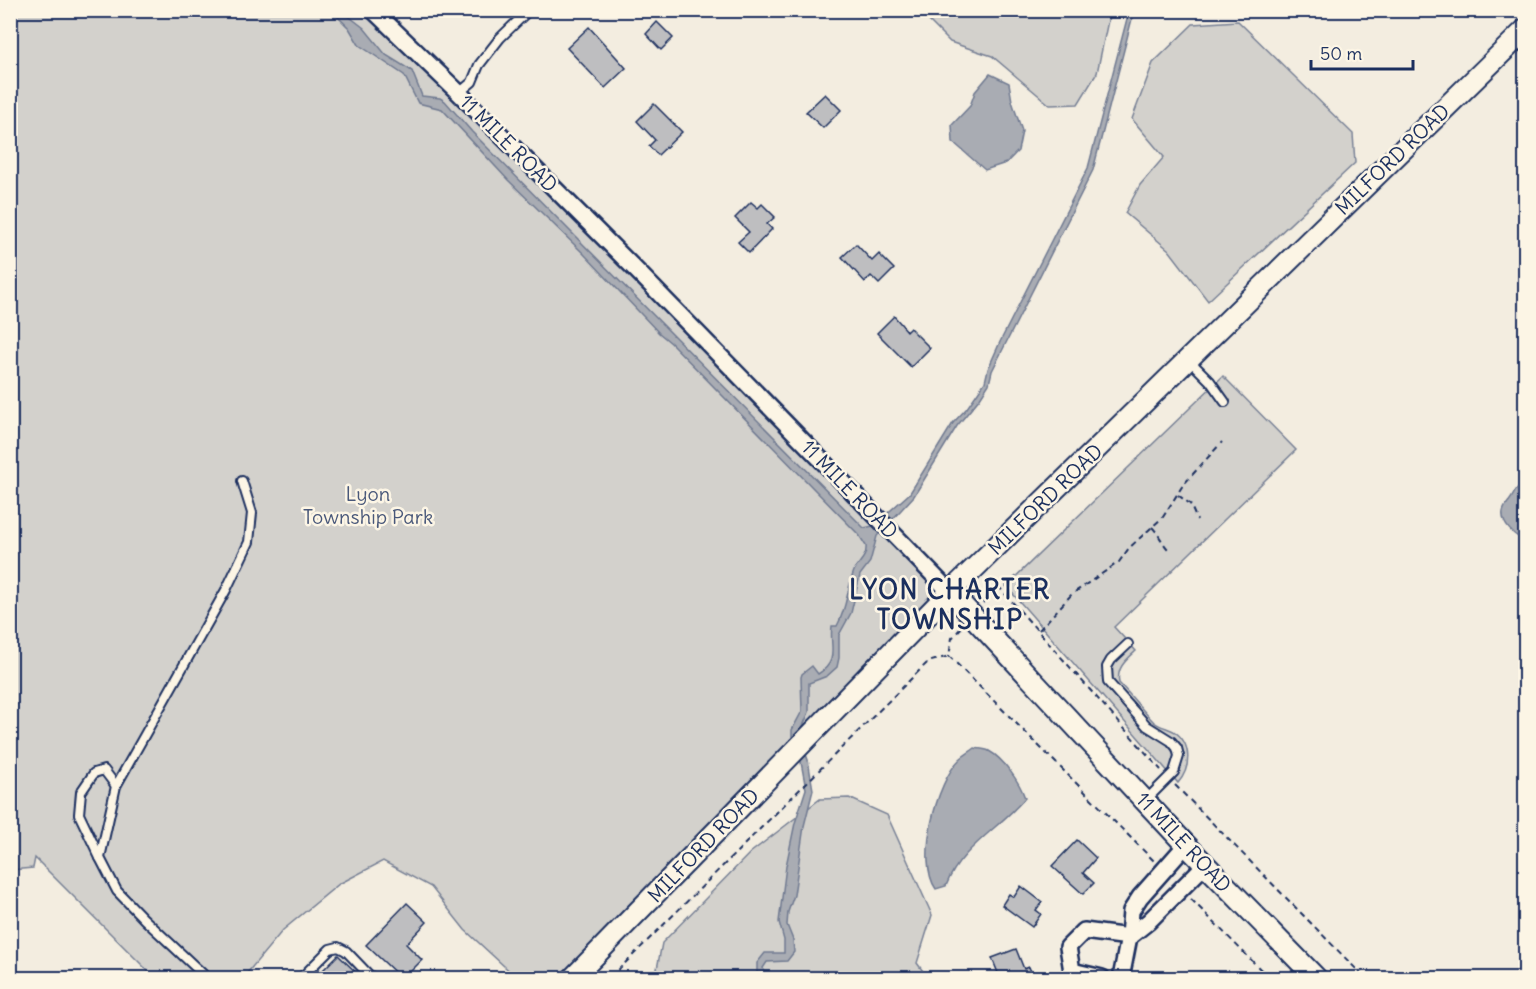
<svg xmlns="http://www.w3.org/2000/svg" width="1536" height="989" viewBox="0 0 1536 989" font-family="Delius,sans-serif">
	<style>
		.green { fill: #d3d1cc; stroke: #778095; stroke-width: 1.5 }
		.water { fill: #a9acb3; stroke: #707a91; stroke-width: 1.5 }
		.building { fill: #bebec0; stroke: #1b2f5e; stroke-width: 1.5 }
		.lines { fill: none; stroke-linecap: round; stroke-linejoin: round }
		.service-casing { stroke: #1b2f5e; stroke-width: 12 }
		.minor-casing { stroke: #1b2f5e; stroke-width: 20 }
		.tertiary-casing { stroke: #1b2f5e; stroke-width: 24 }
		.path { stroke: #1b2f5e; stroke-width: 2; stroke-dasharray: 6 4.5; stroke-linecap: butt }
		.service { stroke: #fcf5e5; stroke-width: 8 }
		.minor { stroke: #fcf5e5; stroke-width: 15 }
		.tertiary { stroke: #fcf5e5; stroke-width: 20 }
		.labels { text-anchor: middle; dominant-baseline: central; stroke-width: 5; stroke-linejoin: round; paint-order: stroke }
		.street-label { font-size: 20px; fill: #1b2f5e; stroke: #fcf5e5 }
		.park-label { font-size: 20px; fill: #49587a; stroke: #fcf5e5 }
		.district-label { font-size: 26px; font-weight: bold; letter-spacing: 1.5px; fill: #1b2f5e; stroke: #fcf5e5 }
	</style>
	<rect width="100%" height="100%" fill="#f3ede0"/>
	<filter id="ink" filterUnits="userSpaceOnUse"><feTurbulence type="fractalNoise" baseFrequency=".0167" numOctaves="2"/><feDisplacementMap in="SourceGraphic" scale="12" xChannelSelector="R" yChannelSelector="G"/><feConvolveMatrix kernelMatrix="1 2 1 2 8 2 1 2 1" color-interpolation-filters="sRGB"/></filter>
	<g filter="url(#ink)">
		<g class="green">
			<path d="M11,11H371L950,592L573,978H517L465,930L431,887L383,861L339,884L283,930L243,978H155L35,858L33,868L11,870Z"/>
			<path d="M919,11H1110L1097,73L1078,104L1050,105L992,56L950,42Z"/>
			<path d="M1238,21L1353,134L1355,163L1208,301L1169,250L1125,213L1140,185L1164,157L1132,119L1153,63L1193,24Z"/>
			<path d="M1223,376L1296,450L1114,627L1136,651C1126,660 1116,668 1119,683C1131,695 1142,710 1154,722C1160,727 1169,728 1175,732C1192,744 1191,768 1178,783L1006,586Z"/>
			<path d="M849,798L887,815L932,915L917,963L928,978H661L657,969L662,943L750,853L820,799Z"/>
		</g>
		<g class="water">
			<path d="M332,11H342L364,28L386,55L412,71L422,96L440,98L445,101L472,132L864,528L873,526L910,493L953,423L967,408L985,382L988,369L1000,342L1088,168L1129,11H1134L1093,170L1005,345L992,371L989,384L980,398L957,426L914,496L877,536L870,562L860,575L851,613L839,635V658L837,667L827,676L809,683V712L799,735L808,760L813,790L804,826L794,895L788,912L787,925L793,940L794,952L787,961L767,962L763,968L767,978H757V963L765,953H784V940L779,922L786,866L795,823L806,789L801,762L792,736V730L802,711L801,677L802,674L812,666L818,674C840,661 829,646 832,626H837C847,608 847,589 854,571C859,561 867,558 866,546L859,535L671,343L659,333L583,253L508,180L442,109L418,103L404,75L359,45L349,28Z"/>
			<path d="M990,74L1009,83L1012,101L1022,131L1018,151L1006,163L985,170L953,142L952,125L970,106L975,92Z"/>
			<path d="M1525,483V540C1515,537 1501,524 1503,512C1504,507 1507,504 1510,500C1516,492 1515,487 1525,483Z"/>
			<path d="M975,748C979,749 985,749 989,751C1004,759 1020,783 1025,798C1000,828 960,848 946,886L936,889C916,861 936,782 960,759C964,755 970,752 975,748Z"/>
		</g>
		<g class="building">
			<path d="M657,22L673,38L661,50L646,34Z"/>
			<path d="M589,27L626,68L605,88L567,48Z"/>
			<path d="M825,94L841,110L823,128L806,112Z"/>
			<path d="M654,104L682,132L658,155L649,146L655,140L637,121Z"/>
			<path d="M751,202L758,208L762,204L775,217L767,224L772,229L749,253L738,242L749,232L735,218Z"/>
			<path d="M856,244L872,261L879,254L894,269L879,284L871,276L865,282L842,257Z"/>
			<path d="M894,316L907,331L910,328L930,348L911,367L877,333Z"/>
			<path d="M1077,840L1096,858L1083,873L1094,883L1083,894L1052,866Z"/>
			<path d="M1021,886L1042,902L1036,910L1041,914L1032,927L1002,905L1009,894L1014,897Z"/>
			<path d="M407,903L427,922L406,944L422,960L404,978H401L366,945Z"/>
			<path d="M1016,949L1024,969L1029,967L1034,978H1000L992,958Z"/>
			<path d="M338,955L362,978H315Z"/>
		</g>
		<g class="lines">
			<g class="service-casing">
				<g id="service">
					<path d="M459,93L472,82L479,65L500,38L529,10"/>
					<path d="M1189,360L1210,381L1225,402"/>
					<path d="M1128,644L1111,660L1107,667L1108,682L1147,726L1171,741L1177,748L1179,756L1174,772L1146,800"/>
					<path d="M100,858L79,814L81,792L94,773L104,770L116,786"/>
					<path d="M207,978L144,919L117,891L100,858L116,786L226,590L249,542L252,513L242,481"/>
					<path d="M301,978L330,949L338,947L346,951L372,978"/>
				</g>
			</g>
			<g class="minor-casing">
				<g id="minor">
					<path d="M373,10L459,93L642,276L950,592"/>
					<path d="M1102,978L1072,971L1068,947L1084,931L1129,937L1148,922L1205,865"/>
					<path d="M1121,978L1129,937L1131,911L1140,897L1186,845"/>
				</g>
			</g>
			<g class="tertiary-casing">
				<g id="tertiary">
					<path d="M950,592L1186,845L1316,978"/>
					<path d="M573,978L950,592L1526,29"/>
				</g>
			</g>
			<g class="path">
				<path d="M1178,495L1190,504L1197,520"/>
				<path d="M1152,527C1160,535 1162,544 1171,552"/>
				<path d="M983,603L999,587L1161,770"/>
				<path d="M961,628L952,638L949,656L1154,861"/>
				<path d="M1039,630L1072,594L1119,562L1129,548L1163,517L1183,485L1222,442"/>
				<path d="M1175,785L1365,978"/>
				<path d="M1191,899L1269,978"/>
				<path d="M610,978L928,662L949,656"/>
			</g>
			<use href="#service" class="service"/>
			<use href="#minor" class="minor"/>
			<use href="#tertiary" class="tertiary"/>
		</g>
	</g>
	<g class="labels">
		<g class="street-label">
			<text transform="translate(509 143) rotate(45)">11 MILE ROAD</text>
			<text transform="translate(1392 159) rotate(-44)">MILFORD ROAD</text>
			<text transform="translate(850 489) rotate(46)">11 MILE ROAD</text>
			<text transform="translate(1045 499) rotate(-44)">MILFORD ROAD</text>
			<text transform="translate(1184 842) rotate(47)">11 MILE ROAD</text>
			<text transform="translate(703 845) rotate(-46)">MILFORD ROAD</text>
		</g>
		<g class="park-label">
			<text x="368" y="493">Lyon<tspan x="368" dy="23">Township Park</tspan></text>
		</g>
		<g class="district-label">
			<text x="950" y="589">LYON CHARTER<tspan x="950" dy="30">TOWNSHIP</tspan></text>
		</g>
	</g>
	<rect width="1536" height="989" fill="none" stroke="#fcf5e5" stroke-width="36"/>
	<rect x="18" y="18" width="1500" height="953" fill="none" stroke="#1b2f5e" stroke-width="2" filter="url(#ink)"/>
	<path d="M1311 60v9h102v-9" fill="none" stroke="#1b2f5e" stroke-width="3"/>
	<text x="1320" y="60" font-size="18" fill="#1b2f5e" stroke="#fcf5e5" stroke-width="4.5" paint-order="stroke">50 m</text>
</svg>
